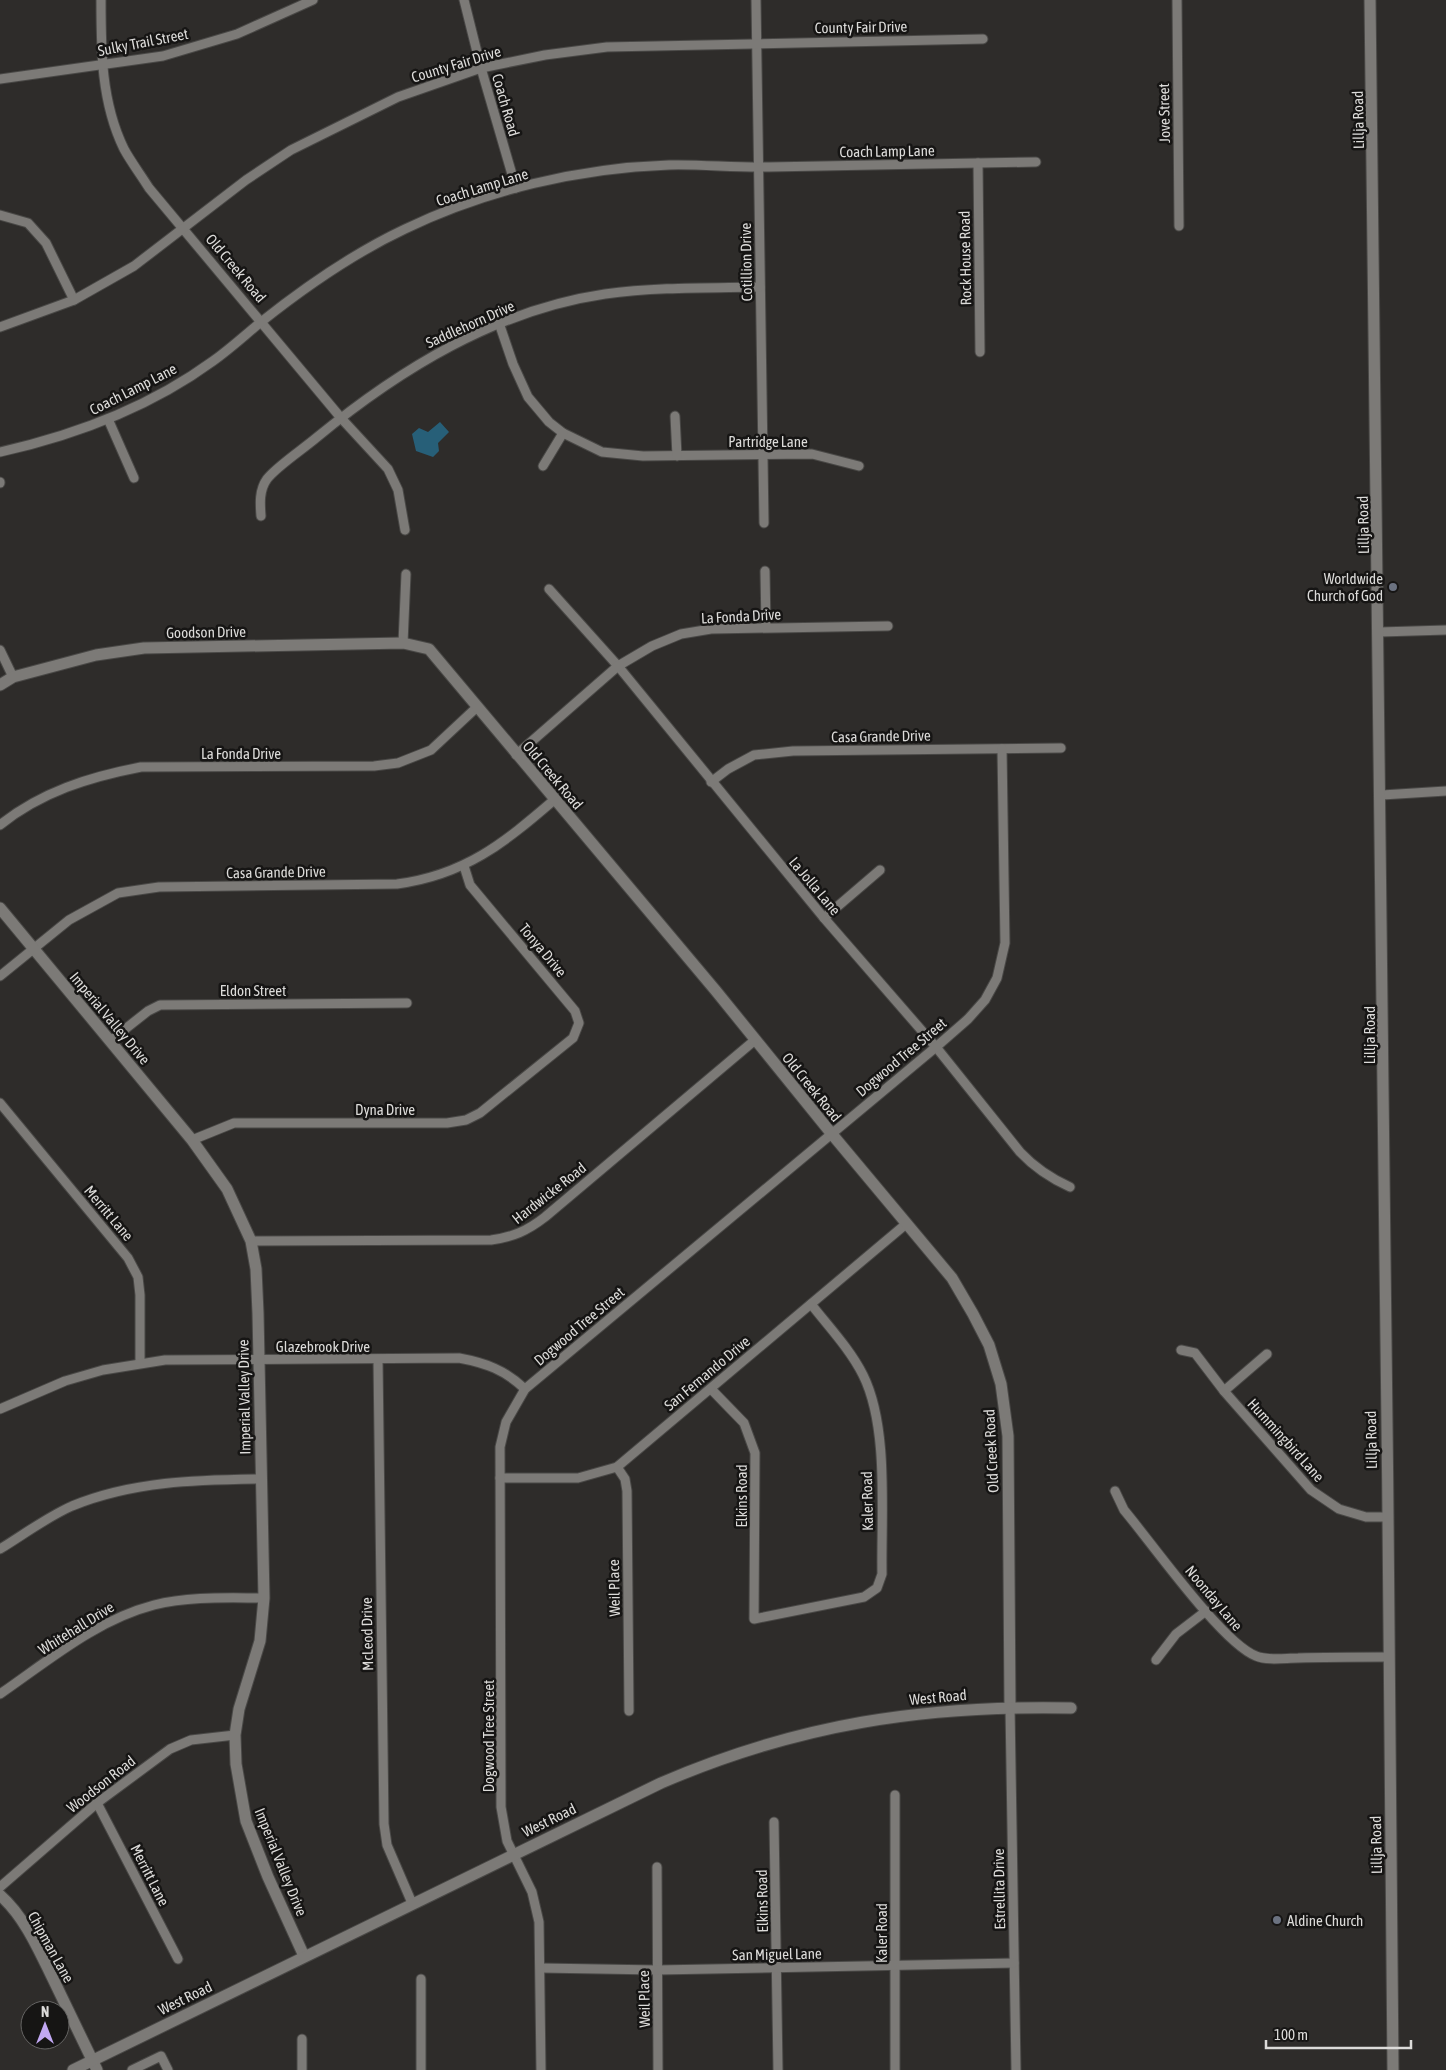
<svg xmlns="http://www.w3.org/2000/svg" width="1446" height="2070" viewBox="0 0 1446 2070" font-family="'Asap Condensed',sans-serif">
	<style>
		.water { fill: #275f78 }
		.lines { fill: none; stroke-linecap: round; stroke-linejoin: round }
		.minor-casing { stroke: #494846; stroke-width: 11 }
		.tertiary-casing { stroke: #494846; stroke-width: 13 }
		.minor { stroke: #7c7a77; stroke-width: 9 }
		.tertiary { stroke: #7c7a77; stroke-width: 11 }
		.worship-dot { fill: #6b7280; stroke: #161514; stroke-width: 2 }
		.labels { text-anchor: middle; dominant-baseline: central; stroke-width: 5; stroke-linejoin: round; paint-order: stroke }
		.street-label { font-size: 15px; fill: #dcdbd9; stroke: #161514 }
		.poi-label { font-size: 15px; fill: #dcdbd9; stroke: #161514; text-anchor: end }
	</style>
	<rect width="100%" height="100%" fill="#2e2c2a"/>
	<path class="water" d="M440,422L449,432L438,443L439,451L433,457L416,451L412,434L419,428L428,432Z"/>
	<g class="lines">
		<g class="minor-casing">
			<g id="minor">
				<path d="M101,0C101,50 101,102 124,149C131,162 141,175 149,188L341,418L388,469L398,490L405,530"/>
				<path d="M464,0L481,68L516,188"/>
				<path d="M756,0L764,523"/>
				<path d="M1177,0L1179,226"/>
				<path d="M0,79L163,56L237,34L313,0"/>
				<path d="M978,163L980,352"/>
				<path d="M0,215L28,223L46,243L74,300"/>
				<path d="M499,323L513,364L528,397L549,422L563,433L602,452L643,456L812,454L859,466"/>
				<path d="M0,327L74,300L134,266L246,180L291,150L398,97L481,68L545,55L607,47L983,39"/>
				<path d="M675,416L677,456"/>
				<path d="M108,419L134,478"/>
				<path d="M0,452C76,435 150,407 213,361C230,349 245,335 261,322C305,287 354,253 405,229C486,190 579,168 669,165C702,164 735,168 769,167C858,166 947,164 1036,162"/>
				<path d="M543,466L563,433"/>
				<path d="M0,482V483"/>
				<path d="M261,516C260,504 259,490 267,479C276,467 303,449 316,438C400,369 496,310 605,294C656,287 709,288 760,287"/>
				<path d="M765,571L766,627"/>
				<path d="M549,589L618,666L824,918L936,1047L1020,1152C1035,1168 1050,1178 1070,1187"/>
				<path d="M1380,632L1446,630"/>
				<path d="M403,643L406,574"/>
				<path d="M0,650L13,677"/>
				<path d="M516,755L618,666L652,646L681,634L711,629L888,626"/>
				<path d="M711,782L728,769L754,755L793,751L1061,748"/>
				<path d="M1382,795L1446,791"/>
				<path d="M0,825C41,792 89,777 141,767L374,766L398,763L431,750L476,708"/>
				<path d="M824,918L880,870"/>
				<path d="M0,976L69,920L118,893L159,887L397,884C465,875 504,843 554,800"/>
				<path d="M110,1041L148,1011L160,1005L407,1003"/>
				<path d="M0,1103L128,1258L138,1277L140,1295V1363"/>
				<path d="M192,1140L234,1123H447L466,1120L480,1113L573,1038L579,1023L575,1011L470,885L464,866"/>
				<path d="M251,1241L491,1240C513,1237 527,1231 545,1217L755,1040"/>
				<path d="M1181,1350L1195,1353L1224,1391L1311,1490L1339,1509L1366,1517H1387"/>
				<path d="M378,1360L384,1824L387,1845L412,1903"/>
				<path d="M711,1389L744,1423L755,1453L754,1619L864,1597L877,1588L882,1574C881,1514 889,1427 863,1375C850,1349 828,1326 811,1304"/>
				<path d="M1224,1391L1267,1354"/>
				<path d="M0,1409L65,1381L103,1370L165,1360L459,1358C486,1363 505,1370 525,1389"/>
				<path d="M617,1467L625,1479L627,1491L629,1711"/>
				<path d="M500,1478H578L617,1467L906,1224"/>
				<path d="M1115,1491L1124,1510C1151,1542 1222,1643 1256,1656C1268,1661 1285,1658 1298,1658C1328,1657 1359,1657 1389,1657"/>
				<path d="M0,1549C23,1535 47,1517 72,1506C133,1481 196,1480 260,1479"/>
				<path d="M1156,1660L1176,1634L1206,1611"/>
				<path d="M0,1694C48,1661 96,1620 154,1605C189,1596 228,1598 264,1598"/>
				<path d="M1010,1707L1016,2070"/>
				<path d="M895,1795V2070"/>
				<path d="M97,1803L178,1959"/>
				<path d="M774,1822L778,2070"/>
				<path d="M657,1867L658,2070"/>
				<path d="M0,1887L97,1803L170,1749L191,1740L235,1735"/>
				<path d="M541,1968L657,1970L1014,1963"/>
				<path d="M421,1979V2070"/>
				<path d="M302,2039V2070"/>
				<path d="M132,2070L161,2056L168,2070"/>
				<path d="M541,2070L539,1922L532,1892L507,1841L501,1807L500,1447L506,1422L525,1389L936,1047L968,1019L985,1000L997,978L1005,943L1002,749"/>
			</g>
		</g>
		<g class="tertiary-casing">
			<g id="tertiary">
				<path d="M1370,0C1383,690 1386,1380 1393,2070"/>
				<path d="M0,685L13,677L96,655L144,648L403,643L429,649L716,991L831,1133L952,1278L973,1314L989,1345L1001,1384L1008,1436L1010,1707"/>
				<path d="M0,908L192,1140L227,1189L251,1241L256,1269L258,1313L264,1598L260,1641L239,1709L235,1735L236,1764L246,1821L268,1877L304,1956"/>
				<path d="M0,1895C26,1918 40,1953 55,1983C69,2012 83,2041 97,2070"/>
				<path d="M73,2070L661,1783C798,1724 924,1705 1071,1708"/>
			</g>
		</g>
		<use href="#minor" class="minor"/>
		<use href="#tertiary" class="tertiary"/>
	</g>
	<g class="worship-dot">
		<circle cx="1393" cy="587" r="5"/>
		<circle cx="1277" cy="1920" r="5"/>
	</g>
	<g class="labels">
		<g class="street-label">
			<text transform="translate(861 27) rotate(-1)">County Fair Drive</text>
			<text transform="translate(143 42) rotate(-11)">Sulky Trail Street</text>
			<text transform="translate(456 64) rotate(-17)">County Fair Drive</text>
			<text transform="translate(506 105) rotate(74)">Coach Road</text>
			<text transform="translate(1164 113) rotate(-91)">Jove Street</text>
			<text transform="translate(1358 120) rotate(-91)">Lillja Road</text>
			<text transform="translate(887 151) rotate(-1)">Coach Lamp Lane</text>
			<text transform="translate(482 187) rotate(-17)">Coach Lamp Lane</text>
			<text transform="translate(965 258) rotate(-91)">Rock House Road</text>
			<text transform="translate(746 262) rotate(-91)">Cotillion Drive</text>
			<text transform="translate(236 268) rotate(50)">Old Creek Road</text>
			<text transform="translate(470 324) rotate(-24)">Saddlehorn Drive</text>
			<text transform="translate(133 389) rotate(-27)">Coach Lamp Lane</text>
			<text x="768" y="441">Partridge Lane</text>
			<text transform="translate(1363 525) rotate(-91)">Lillja Road</text>
			<text transform="translate(741 616) rotate(-3)">La Fonda Drive</text>
			<text transform="translate(206 632) rotate(-1)">Goodson Drive</text>
			<text transform="translate(881 736) rotate(-1)">Casa Grande Drive</text>
			<text x="241" y="753">La Fonda Drive</text>
			<text transform="translate(553 775) rotate(50)">Old Creek Road</text>
			<text transform="translate(276 872) rotate(-1)">Casa Grande Drive</text>
			<text transform="translate(815 886) rotate(50)">La Jolla Lane</text>
			<text transform="translate(543 950) rotate(50)">Tonya Drive</text>
			<text x="253" y="990">Eldon Street</text>
			<text transform="translate(110 1018) rotate(50)">Imperial Valley Drive</text>
			<text transform="translate(1369 1035) rotate(-90)">Lillja Road</text>
			<text transform="translate(901 1057) rotate(-40)">Dogwood Tree Street</text>
			<text transform="translate(812 1087) rotate(51)">Old Creek Road</text>
			<text x="385" y="1109">Dyna Drive</text>
			<text transform="translate(549 1193) rotate(-38)">Hardwicke Road</text>
			<text transform="translate(109 1213) rotate(50)">Merritt Lane</text>
			<text transform="translate(579 1326) rotate(-40)">Dogwood Tree Street</text>
			<text x="323" y="1346">Glazebrook Drive</text>
			<text transform="translate(707 1373) rotate(-40)">San Fernando Drive</text>
			<text transform="translate(244 1397) rotate(-91)">Imperial Valley Drive</text>
			<text transform="translate(1286 1440) rotate(48)">Hummingbird Lane</text>
			<text transform="translate(1371 1440) rotate(-91)">Lillja Road</text>
			<text transform="translate(991 1451) rotate(-93)">Old Creek Road</text>
			<text transform="translate(741 1496) rotate(-90)">Elkins Road</text>
			<text transform="translate(867 1501) rotate(-91)">Kaler Road</text>
			<text transform="translate(614 1588) rotate(-91)">Weil Place</text>
			<text transform="translate(1214 1598) rotate(50)">Noonday Lane</text>
			<text transform="translate(76 1628) rotate(-32)">Whitehall Drive</text>
			<text transform="translate(367 1634) rotate(-91)">McLeod Drive</text>
			<text transform="translate(938 1697) rotate(-5)">West Road</text>
			<text transform="translate(488 1736) rotate(-90)">Dogwood Tree Street</text>
			<text transform="translate(101 1784) rotate(-38)">Woodson Road</text>
			<text transform="translate(549 1820) rotate(-26)">West Road</text>
			<text transform="translate(1376 1845) rotate(-91)">Lillja Road</text>
			<text transform="translate(281 1862) rotate(68)">Imperial Valley Drive</text>
			<text transform="translate(150 1875) rotate(63)">Merritt Lane</text>
			<text transform="translate(999 1889) rotate(-91)">Estrellita Drive</text>
			<text transform="translate(762 1901) rotate(-91)">Elkins Road</text>
			<text transform="translate(881 1933) rotate(-90)">Kaler Road</text>
			<text transform="translate(51 1947) rotate(61)">Chipman Lane</text>
			<text transform="translate(777 1954) rotate(-1)">San Miguel Lane</text>
			<text transform="translate(185 1998) rotate(-26)">West Road</text>
			<text transform="translate(644 1999) rotate(-91)">Weil Place</text>
		</g>
		<g class="poi-label">
			<text x="1383" y="578">Worldwide<tspan x="1383" dy="17">Church of God</tspan></text>
			<text x="1287" y="1920" text-anchor="start">Aldine Church</text>
		</g>
	</g>
	<g transform="translate(45 2025)"><circle r="24" fill="#161514" stroke="#656463"/>
	<path d="M0-4L9 19L0 12L-9 19Z" fill="#c1a8f3"/>
	<text y="-8" font-size="14" font-weight="bold" text-anchor="middle" fill="#dcdbd9">N</text>
	</g>
	<path d="M1266 2040v8h145v-8" fill="none" stroke="#dcdbd9" stroke-width="2.5"/>
	<text x="1274" y="2040" font-size="15" fill="#dcdbd9" stroke="#161514" stroke-width="4" paint-order="stroke">100 m</text>
</svg>
